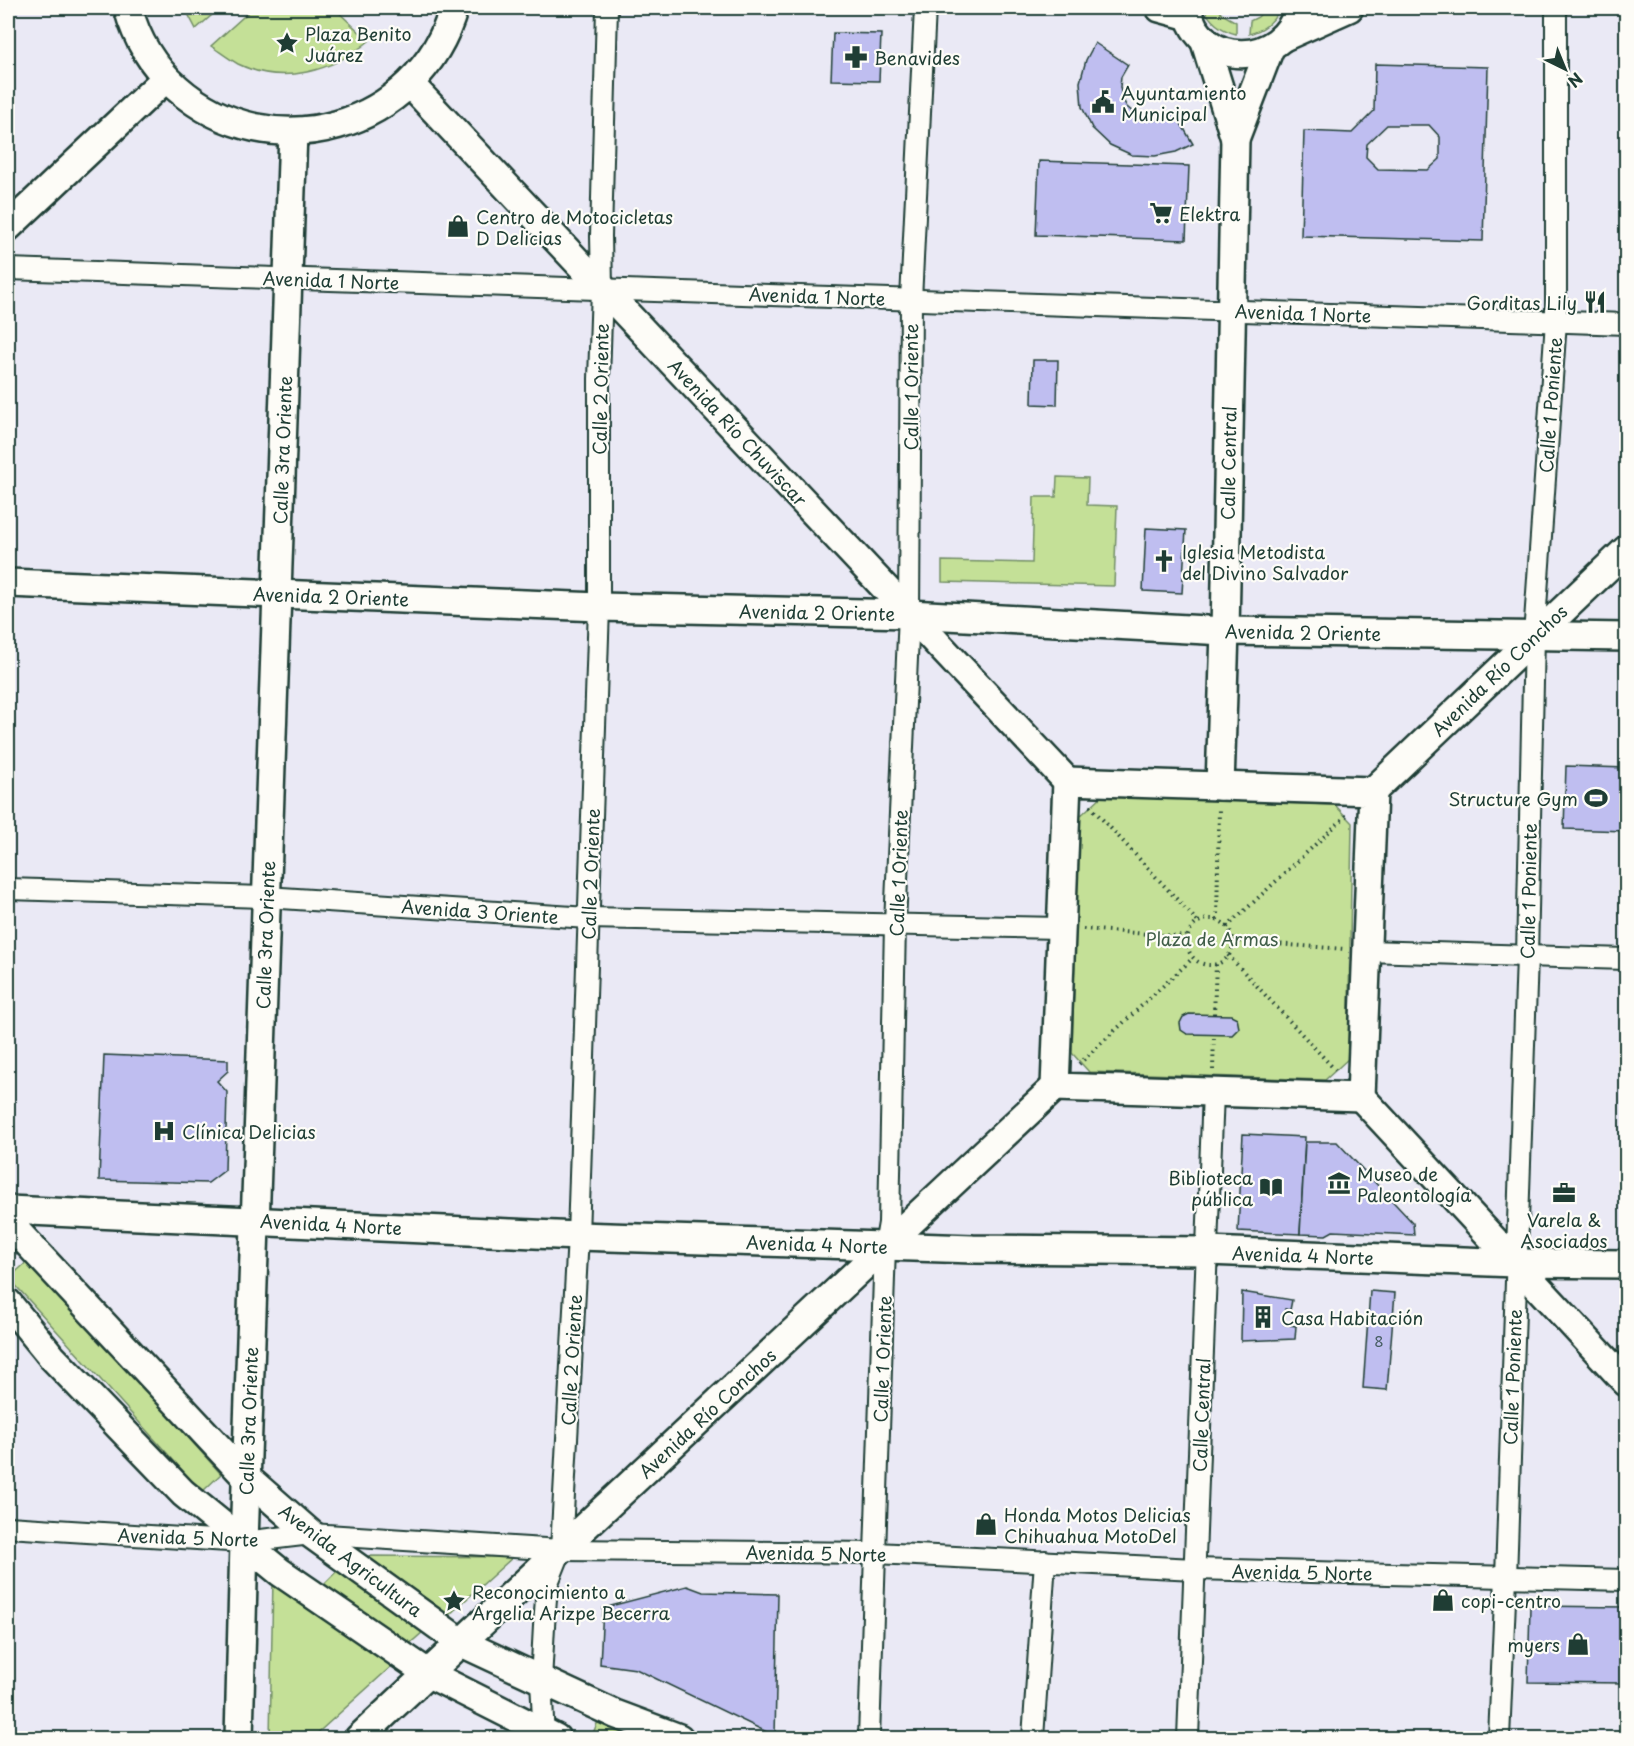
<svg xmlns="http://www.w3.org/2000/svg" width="1634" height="1746" viewBox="0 0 1634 1746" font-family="'Playpen Sans',sans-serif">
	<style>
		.green { fill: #c4e097; stroke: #728e66; stroke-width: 1.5 }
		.building { fill: #bfbef0; stroke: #1f3d34; stroke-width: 1.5; fill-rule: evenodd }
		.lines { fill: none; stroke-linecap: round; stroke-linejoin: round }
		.street-casing { stroke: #1f3d34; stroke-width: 24 }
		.secondary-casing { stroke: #1f3d34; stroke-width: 32 }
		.path { stroke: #1f3d34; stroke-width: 4; stroke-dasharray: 1.5 4.5; stroke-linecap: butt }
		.street { stroke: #fdfcf7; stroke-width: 20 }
		.secondary { stroke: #fdfcf7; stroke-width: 27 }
		.labels { text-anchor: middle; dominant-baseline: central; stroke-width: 4.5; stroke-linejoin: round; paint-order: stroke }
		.number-label { font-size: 15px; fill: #475d63 }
		.poi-label { font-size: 18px; fill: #1f3d34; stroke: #fdfcf7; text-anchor: start }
		.street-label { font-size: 18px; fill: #1f3d34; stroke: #fdfcf7 }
		.park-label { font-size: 18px; fill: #405e48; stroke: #fdfcf7 }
	</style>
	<rect width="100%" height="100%" fill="#eae9f5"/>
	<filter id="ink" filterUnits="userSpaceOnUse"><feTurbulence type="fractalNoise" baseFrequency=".0167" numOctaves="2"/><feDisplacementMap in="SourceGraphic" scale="12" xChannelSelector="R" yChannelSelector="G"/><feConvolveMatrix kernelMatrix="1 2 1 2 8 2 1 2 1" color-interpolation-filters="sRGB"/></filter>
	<g filter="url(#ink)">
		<g class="green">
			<path d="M185,8H220L196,29Z"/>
			<path d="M253,8H334L369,41C333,71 283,86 238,64C229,59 220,52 211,46Z"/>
			<path d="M1204,8H1218L1222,14L1236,22V34C1221,30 1210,22 1204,8Z"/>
			<path d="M1266,8H1280C1274,22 1264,30 1249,34L1250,21L1258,17Z"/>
			<path d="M1057,477L1088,478L1087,505L1117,506L1114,586L942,582V561L1032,563L1034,497H1056Z"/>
			<path d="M1102,796L1335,805L1352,823L1348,1059L1325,1080L1089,1072L1072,1053L1079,817Z"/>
			<path d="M29,1260L221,1474L202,1492L9,1278Z"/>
			<path d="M367,1556L513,1557L449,1615Z"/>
			<path d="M337,1571L424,1631L407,1646L321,1587Z"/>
			<path d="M273,1579L395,1663L312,1738H270Z"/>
			<path d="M599,1719L645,1738H591Z"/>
		</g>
		<g class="building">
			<path d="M833,33L881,34L879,81L831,80Z"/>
			<path d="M1095,43L1128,65L1121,77L1120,87L1122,98L1127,107L1135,114L1144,119L1155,120L1165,118L1175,113L1193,144L1176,152L1155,156L1132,155L1110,145L1092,128L1082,107L1080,82L1086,60Z"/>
			<path d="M1375,64L1488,67L1483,241L1301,236L1304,131L1352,133L1374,111ZM1387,125H1429L1440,137V159L1428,170L1378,169L1366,157L1367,144Z"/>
			<path d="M1039,161L1189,166L1186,240L1036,235Z"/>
			<path d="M1033,360H1058L1057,405L1032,404Z"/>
			<path d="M1146,528L1186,530L1182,593L1143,591Z"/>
			<path d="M1566,766L1626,768V831L1564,829Z"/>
			<path d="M1189,1014L1231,1015L1237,1018L1239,1028L1232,1035L1187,1034L1181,1030L1180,1023L1183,1017Z"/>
			<path d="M104,1055L228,1060V1071L217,1081L227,1092L225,1170L208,1183L99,1180Z"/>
			<path d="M1243,1134L1305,1137L1300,1234L1238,1231Z"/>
			<path d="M1305,1142H1337L1413,1223L1414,1235L1333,1231L1326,1235L1300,1234Z"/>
			<path d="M1370,1291L1395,1293L1387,1390L1363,1388Z"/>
			<path d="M1242,1292L1292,1300L1290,1310L1285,1309L1284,1324L1296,1326L1295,1339L1241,1341Z"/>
			<path d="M687,1586L703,1592L778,1594L775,1736L636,1669L600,1664L603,1608Z"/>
			<path d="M1530,1606L1626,1607V1683L1528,1682Z"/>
		</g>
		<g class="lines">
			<g class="street-casing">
				<g id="street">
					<path d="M8,269L1626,324"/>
					<path d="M8,889L266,897L588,918L1061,928"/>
					<path d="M1367,951L1626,959"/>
					<path d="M8,1527L244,1542L311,1534L561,1550L876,1553L1195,1569L1626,1580"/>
					<path d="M544,1738L541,1681L544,1626L547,1585L561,1550L578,1236L599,607V379L602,288L601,236L607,8"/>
					<path d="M869,1738L885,1246L889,1223L895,924L909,614L911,300L925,8"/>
					<path d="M1033,1738L1045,1561"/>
					<path d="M1188,1738L1213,1092"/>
					<path d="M1499,1738L1506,1577L1527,956L1534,636L1556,321V8"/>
				</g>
			</g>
			<g class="secondary-casing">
				<g id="secondary">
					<path d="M128,8C136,38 153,67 177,88C271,171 419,129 454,8"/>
					<path d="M1160,8L1189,16"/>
					<path d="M1187,8C1199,70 1284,68 1299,8"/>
					<path d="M1284,37L1349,8"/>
					<path d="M1204,39L1235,139L1270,48"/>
					<path d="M410,84L1067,781"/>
					<path d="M8,227L166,78"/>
					<path d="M8,583L599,607L909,614L1225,631L1626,637"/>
					<path d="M1067,781L1373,791L1361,1097L1055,1087Z"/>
					<path d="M1220,786L1225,631L1235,139"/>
					<path d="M1373,791L1626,550"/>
					<path d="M1361,1097L1626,1382"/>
					<path d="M8,1210L578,1236L973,1249L1207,1251L1515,1263L1626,1264"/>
					<path d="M8,1222L246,1477L311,1534L462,1643L615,1714L679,1738"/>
					<path d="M8,1303L52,1357L183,1493L280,1572L429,1674L556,1738"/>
					<path d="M239,1738L244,1542L293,132"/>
					<path d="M359,1738L1055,1087"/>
				</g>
			</g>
			<g class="path">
				<path d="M1090,806L1198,922"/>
				<circle cx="1210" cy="942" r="23"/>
				<path d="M1217,920L1219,808"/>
				<path d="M1227,927L1348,814"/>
				<path d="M1083,929L1187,937"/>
				<path d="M1233,941L1345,949"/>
				<path d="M1228,955L1338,1073"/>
				<path d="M1214,1014L1216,964"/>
				<path d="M1079,1064L1193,958"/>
				<path d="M1213,1070L1214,1034"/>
			</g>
			<use href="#street" class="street"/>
			<use href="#secondary" class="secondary"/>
		</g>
	</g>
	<defs>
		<g id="sight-bare" transform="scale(1.8)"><path d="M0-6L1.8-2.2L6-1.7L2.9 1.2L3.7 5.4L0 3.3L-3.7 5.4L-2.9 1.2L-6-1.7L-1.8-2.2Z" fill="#1f3d34" stroke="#fdfcf7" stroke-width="2.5" paint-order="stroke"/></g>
		<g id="pharmacy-bare" transform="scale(1.8)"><path d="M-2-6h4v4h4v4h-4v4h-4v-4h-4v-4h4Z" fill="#1f3d34" stroke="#fdfcf7" stroke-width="2.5" paint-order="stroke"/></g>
		<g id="civic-bare" transform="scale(1.8)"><path d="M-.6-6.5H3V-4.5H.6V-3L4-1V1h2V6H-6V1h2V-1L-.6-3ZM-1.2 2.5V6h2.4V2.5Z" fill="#1f3d34" stroke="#fdfcf7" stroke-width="2.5" paint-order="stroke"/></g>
		<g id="supermarket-bare" transform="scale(1.8)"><path d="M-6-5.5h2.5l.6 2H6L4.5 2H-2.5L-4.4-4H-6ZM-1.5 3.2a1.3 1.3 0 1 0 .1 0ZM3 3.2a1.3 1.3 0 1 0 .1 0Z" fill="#1f3d34" stroke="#fdfcf7" stroke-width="2.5" paint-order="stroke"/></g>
		<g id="shop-bare" transform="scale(1.8)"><path d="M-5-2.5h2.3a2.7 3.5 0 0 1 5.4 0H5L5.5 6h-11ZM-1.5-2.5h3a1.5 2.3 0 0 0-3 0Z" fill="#1f3d34" stroke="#fdfcf7" stroke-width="2.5" paint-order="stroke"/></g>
		<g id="restaurant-bare" transform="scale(1.8)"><path d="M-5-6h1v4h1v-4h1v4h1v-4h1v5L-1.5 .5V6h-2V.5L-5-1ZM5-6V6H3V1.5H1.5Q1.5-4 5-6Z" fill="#1f3d34" stroke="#fdfcf7" stroke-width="2.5" paint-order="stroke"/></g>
		<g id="church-bare" transform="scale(1.8)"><path d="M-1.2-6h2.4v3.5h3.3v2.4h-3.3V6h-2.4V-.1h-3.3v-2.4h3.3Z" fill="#1f3d34" stroke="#fdfcf7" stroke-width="2.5" paint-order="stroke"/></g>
		<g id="stadium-bare" transform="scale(1.8)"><path d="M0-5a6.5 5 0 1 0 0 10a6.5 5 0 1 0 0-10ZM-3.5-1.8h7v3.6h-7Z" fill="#1f3d34" stroke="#fdfcf7" stroke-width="2.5" paint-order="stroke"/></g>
		<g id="hospital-bare" transform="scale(1.8)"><path d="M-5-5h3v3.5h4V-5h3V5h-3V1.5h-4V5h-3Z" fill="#1f3d34" stroke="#fdfcf7" stroke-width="2.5" paint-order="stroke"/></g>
		<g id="museum-bare" transform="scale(1.8)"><path d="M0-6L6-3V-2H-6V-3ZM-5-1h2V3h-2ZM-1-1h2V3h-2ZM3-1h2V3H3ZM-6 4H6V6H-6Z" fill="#1f3d34" stroke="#fdfcf7" stroke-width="2.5" paint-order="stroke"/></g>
		<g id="library-bare" transform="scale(1.8)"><path d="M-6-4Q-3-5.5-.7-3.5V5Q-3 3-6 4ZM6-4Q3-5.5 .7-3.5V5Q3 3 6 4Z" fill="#1f3d34" stroke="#fdfcf7" stroke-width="2.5" paint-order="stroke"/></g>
		<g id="office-bare" transform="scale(1.8)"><path d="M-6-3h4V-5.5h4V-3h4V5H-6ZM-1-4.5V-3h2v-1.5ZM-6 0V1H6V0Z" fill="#1f3d34" stroke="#fdfcf7" stroke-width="2.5" paint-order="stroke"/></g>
		<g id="building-bare" transform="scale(1.8)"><path d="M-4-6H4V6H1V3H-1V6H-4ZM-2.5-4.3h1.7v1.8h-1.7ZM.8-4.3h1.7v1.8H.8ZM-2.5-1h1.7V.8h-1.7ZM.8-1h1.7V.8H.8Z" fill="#1f3d34" stroke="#fdfcf7" stroke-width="2.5" paint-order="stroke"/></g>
	</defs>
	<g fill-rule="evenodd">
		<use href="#sight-bare" x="287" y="43"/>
		<use href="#pharmacy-bare" x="856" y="57"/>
		<use href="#civic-bare" x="1103" y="102"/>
		<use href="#supermarket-bare" x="1161" y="213"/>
		<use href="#shop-bare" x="458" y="226"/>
		<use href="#restaurant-bare" x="1595" y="302"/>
		<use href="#church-bare" x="1164" y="561"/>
		<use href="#stadium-bare" x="1596" y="798"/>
		<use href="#hospital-bare" x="164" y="1131"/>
		<use href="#museum-bare" x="1339" y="1183"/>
		<use href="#library-bare" x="1271" y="1187"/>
		<use href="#office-bare" x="1564" y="1193"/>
		<use href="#building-bare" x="1263" y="1317"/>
		<use href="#shop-bare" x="986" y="1524"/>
		<use href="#shop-bare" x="1443" y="1600"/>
		<use href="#sight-bare" x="454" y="1601"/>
		<use href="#shop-bare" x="1578" y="1644"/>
	</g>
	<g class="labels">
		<g class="number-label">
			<text x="1379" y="1340">8</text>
		</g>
		<g class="poi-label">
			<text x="305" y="33">Plaza Benito<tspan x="305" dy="21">Juárez</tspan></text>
			<text x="874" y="57">Benavides</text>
			<text x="1121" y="92">Ayuntamiento<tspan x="1121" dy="21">Municipal</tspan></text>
			<text x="1179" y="213">Elektra</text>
			<text x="476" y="216">Centro de Motocicletas<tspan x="476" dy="21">D Delicias</tspan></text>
			<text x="1577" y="302" text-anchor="end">Gorditas Lily</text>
			<text x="1182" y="551">Iglesia Metodista<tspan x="1182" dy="21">del Divino Salvador</tspan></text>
			<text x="1578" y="798" text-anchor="end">Structure Gym</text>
			<text x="182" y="1131">Clínica Delicias</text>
			<text x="1357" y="1173">Museo de<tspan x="1357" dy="21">Paleontología</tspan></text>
			<text x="1253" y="1177" text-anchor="end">Biblioteca<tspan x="1253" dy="21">pública</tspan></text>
			<text x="1564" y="1219" text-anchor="middle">Varela &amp;<tspan x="1564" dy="21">Asociados</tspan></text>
			<text x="1281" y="1317">Casa Habitación</text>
			<text x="1004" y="1514">Honda Motos Delicias<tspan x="1004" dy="21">Chihuahua MotoDel</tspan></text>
			<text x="472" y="1591">Reconocimiento a<tspan x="472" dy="21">Argelia Arizpe Becerra</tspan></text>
			<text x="1461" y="1600">copi-centro</text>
			<text x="1560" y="1644" text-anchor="end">myers</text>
		</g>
		<g class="street-label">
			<text transform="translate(331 280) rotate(2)">Avenida 1 Norte</text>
			<text transform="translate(817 296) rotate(2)">Avenida 1 Norte</text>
			<text transform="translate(1303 313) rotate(2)">Avenida 1 Norte</text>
			<text transform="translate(910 387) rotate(-90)">Calle 1 Oriente</text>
			<text transform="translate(600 389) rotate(-89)">Calle 2 Oriente</text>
			<text transform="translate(1550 405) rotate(-86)">Calle 1 Poniente</text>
			<text transform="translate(738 432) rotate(47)">Avenida Río Chuviscar</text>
			<text transform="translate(282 450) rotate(-88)">Calle 3ra Oriente</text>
			<text transform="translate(1228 463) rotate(-89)">Calle Central</text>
			<text transform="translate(331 596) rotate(2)">Avenida 2 Oriente</text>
			<text transform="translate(817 612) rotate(1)">Avenida 2 Oriente</text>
			<text transform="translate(1303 632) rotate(1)">Avenida 2 Oriente</text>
			<text transform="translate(1499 670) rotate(-44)">Avenida Río Conchos</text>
			<text transform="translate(898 873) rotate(-88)">Calle 1 Oriente</text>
			<text transform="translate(590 874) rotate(-88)">Calle 2 Oriente</text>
			<text transform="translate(1528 891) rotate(-89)">Calle 1 Poniente</text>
			<text transform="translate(480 911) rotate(4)">Avenida 3 Oriente</text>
			<text transform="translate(265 935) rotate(-88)">Calle 3ra Oriente</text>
			<text transform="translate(331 1224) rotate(3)">Avenida 4 Norte</text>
			<text transform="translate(817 1244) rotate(2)">Avenida 4 Norte</text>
			<text transform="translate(1303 1255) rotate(2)">Avenida 4 Norte</text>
			<text transform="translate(882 1359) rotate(-88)">Calle 1 Oriente</text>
			<text transform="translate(571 1360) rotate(-87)">Calle 2 Oriente</text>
			<text transform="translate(1512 1377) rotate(-88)">Calle 1 Poniente</text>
			<text transform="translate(707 1413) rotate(-43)">Avenida Río Conchos</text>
			<text transform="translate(1201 1415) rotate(-88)">Calle Central</text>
			<text transform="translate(248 1421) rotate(-88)">Calle 3ra Oriente</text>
			<text transform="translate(188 1537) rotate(2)">Avenida 5 Norte</text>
			<text transform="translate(816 1553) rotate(1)">Avenida 5 Norte</text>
			<text transform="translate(351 1560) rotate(37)">Avenida Agricultura</text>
			<text transform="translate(1302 1572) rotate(1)">Avenida 5 Norte</text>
		</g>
		<g class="park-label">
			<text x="1212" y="938">Plaza de Armas</text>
		</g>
	</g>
	<rect width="1634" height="1746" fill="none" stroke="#fdfcf7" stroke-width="30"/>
	<rect x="15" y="15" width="1604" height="1716" fill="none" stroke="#1f3d34" stroke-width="2" filter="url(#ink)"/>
	<g transform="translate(1565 69) rotate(137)" stroke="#fdfcf7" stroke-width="4.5" paint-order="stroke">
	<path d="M0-4.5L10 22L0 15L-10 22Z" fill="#1f3d34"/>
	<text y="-9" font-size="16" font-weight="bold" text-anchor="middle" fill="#1f3d34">N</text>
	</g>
</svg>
